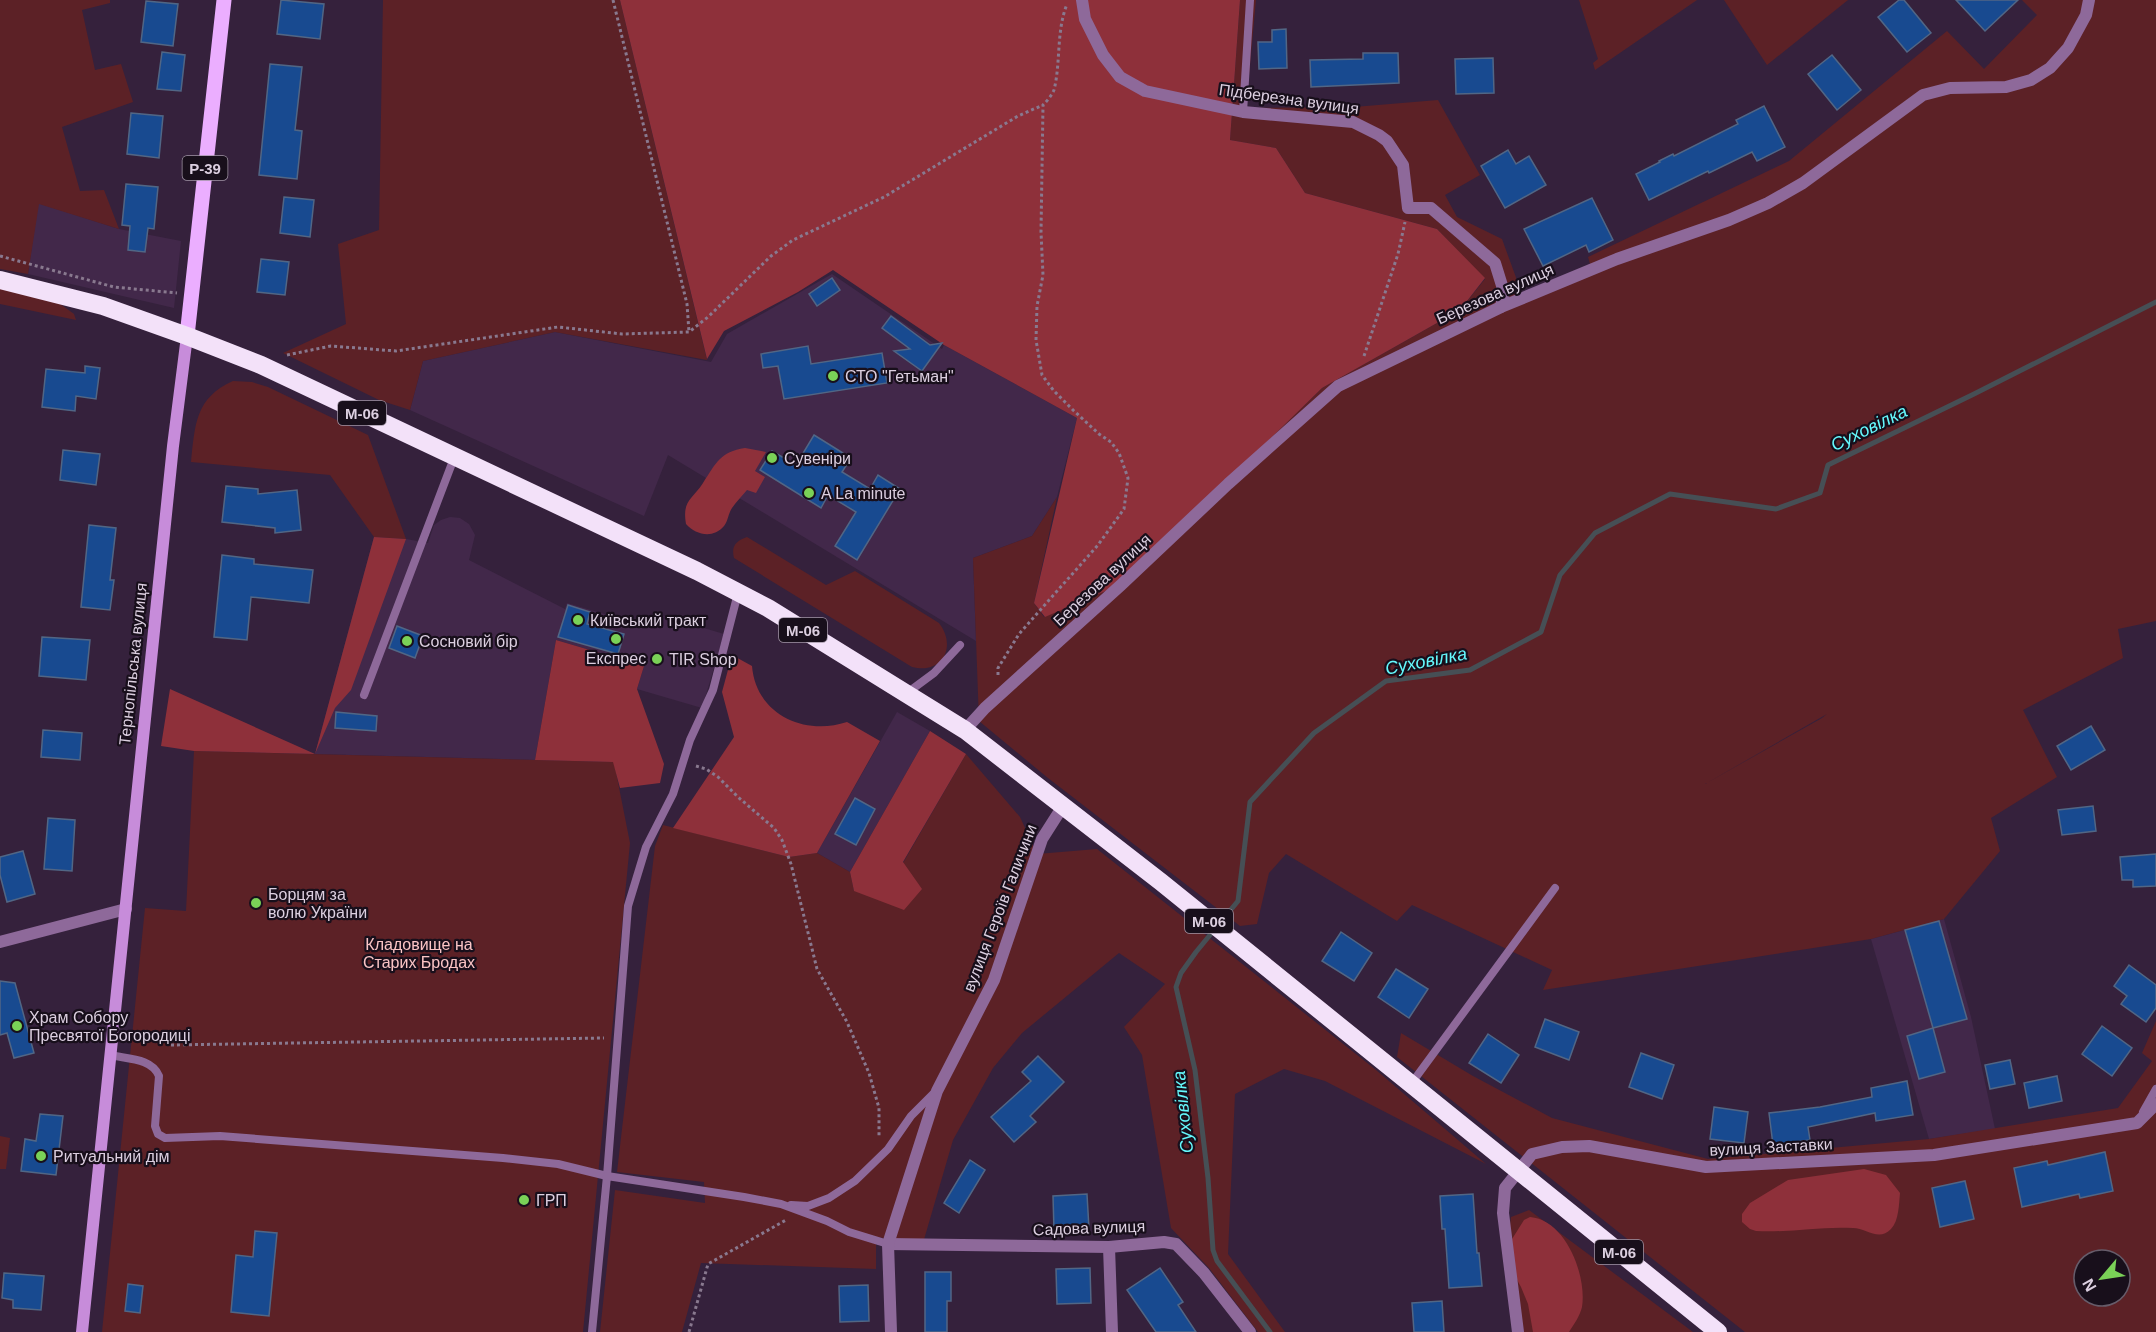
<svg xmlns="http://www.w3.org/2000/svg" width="2156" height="1332" viewBox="0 0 2156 1332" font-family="Helvetica,sans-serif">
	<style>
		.built { fill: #42284a }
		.green { fill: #5c2126; fill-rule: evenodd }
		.forest { fill: #8e303a }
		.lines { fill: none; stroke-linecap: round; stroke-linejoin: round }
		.stream { stroke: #464f55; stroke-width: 5 }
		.building { fill: #184a90; stroke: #516685; stroke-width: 1.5 }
		.path { stroke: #89798f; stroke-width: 3; stroke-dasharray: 3 3; stroke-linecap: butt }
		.lane { stroke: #8e699a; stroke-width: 8 }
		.street { stroke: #8e699a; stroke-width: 12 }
		.secondary { stroke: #c78cda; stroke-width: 12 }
		.primary { stroke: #ebaeff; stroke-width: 15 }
		.highway { stroke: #f3e1f9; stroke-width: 18 }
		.poi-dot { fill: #7ad157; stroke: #180f1b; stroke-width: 2 }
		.labels { text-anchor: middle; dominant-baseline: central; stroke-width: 4.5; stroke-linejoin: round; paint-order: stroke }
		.shield { fill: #180f1b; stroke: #a195a5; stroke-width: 1.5 }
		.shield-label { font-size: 15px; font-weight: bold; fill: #dccfe0 }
		.street-label { font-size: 16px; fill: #dccfe0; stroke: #180f1b }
		.poi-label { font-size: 16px; fill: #dccfe0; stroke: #180f1b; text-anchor: start }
		.park-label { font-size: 16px; fill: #fbc4c5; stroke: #180f1b }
		.water-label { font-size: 18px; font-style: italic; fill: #65f9fd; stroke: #180f1b }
	</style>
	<rect width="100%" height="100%" fill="#35213c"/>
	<g class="built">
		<path d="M38,203L119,229L181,241L174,308L28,274Z"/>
		<path d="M832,274L942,349L944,345L1077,418L1057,497L1032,536L973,558L976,641L668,455L644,516L410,410L423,361L555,332L711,362L727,334Z"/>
		<path d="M450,517L460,518L469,524L475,535L469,560L565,609L567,603L655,629L660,615L724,634L702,708L637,689L644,666L556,640L535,760L315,754L374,537L406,539L428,543L434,525L441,520Z"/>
		<path d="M897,712L930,731L850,872L817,853Z"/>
		<path d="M1944,919L1971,1017L1995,1129L1929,1139L1871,939Z"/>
	</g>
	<g class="green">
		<path d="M0,0H110V3L82,10L95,70L121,64L133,102L62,127L80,191L104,190L119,229L39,204L28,274L0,269Z"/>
		<path d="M383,0H620L707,360L555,332L423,361L410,410L379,400L283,353L346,324L338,244L379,230Z"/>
		<path d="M1240,0H1256L1246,108L1354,107L1438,100L1480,175L1445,195L1457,217L1502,239L1522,294L1590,264L1588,257L1789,161L1947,31L1984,69L2037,15L2022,0H2156V621L2118,629L2123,658L2023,710L2057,777L1991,818L2000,851L1944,919L1871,939L1543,990L1552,970L1412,905L1397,921L1286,854L1269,873L1257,924L1240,926L1048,778L979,721L973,558L1032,536L1057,497L1034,603L1044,617L1122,584L1322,388L1460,310L1485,279L1437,229L1305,193L1276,148L1230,140ZM1827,714L1822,718L1705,784Z"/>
		<path d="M1579,0H1697L1595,70L1593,63L1598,59Z"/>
		<path d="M1724,0H1848L1767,65Z"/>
		<path d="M0,288L56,301L74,314L76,320L0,304Z"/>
		<path d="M233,381L252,382L268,387L368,435L406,539L374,537L330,475L191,462C195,425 195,398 233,381Z"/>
		<path d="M747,537L826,585L855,571L939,623C957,646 943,675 912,667L734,558C731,546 736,541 747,537Z"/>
		<path d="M194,751L614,762L630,843L583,1332H102L145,908L186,911Z"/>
		<path d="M966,754L1020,817L1037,854L1097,849L1376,1070L1486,1164L1325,1081L1284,1069L1235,1094L1228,1254L1285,1332H1258L1209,1268L1171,1228L1142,1055L1124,1027L1165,984L1119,953L1022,1033L993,1068L953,1140L923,1243L876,1237V1269L701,1263L682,1332H600L615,1190L705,1203L704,1182L617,1172L655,846L663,825L789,857L817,853L850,872L854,891L903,863Z"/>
		<path d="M2156,1021V1332H1745L1397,1057L1401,1033L1473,1076L1552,1118L1708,1159L1929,1139L2118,1108L2152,1061L2142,1053ZM2084,1260H2120V1296H2084Z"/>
		<path d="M0,1136L10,1138L6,1169H0Z"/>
		<path d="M1529,1210L1693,1332H1518L1507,1247L1511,1217Z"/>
	</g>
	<g class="forest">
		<path d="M620,0H1240L1230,140L1276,148L1305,193L1437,229L1485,278L1460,310L1322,388L1122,584L1045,617L1034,603L1077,418L944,345L833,270L798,292L724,331L707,359Z"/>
		<path d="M745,448L766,452L755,471L765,477L756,493L747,490C742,496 736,502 732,508C728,514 728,521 724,526C713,539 696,535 686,524C682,500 692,500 703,483C716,463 720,452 745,448Z"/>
		<path d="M374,537L406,539L351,690L335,708L315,754L194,751L161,746L170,689L315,754Z"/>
		<path d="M556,640L644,666L637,689L664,764L660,783L620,788L613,762L535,760Z"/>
		<path d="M732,655L752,666C756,715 805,736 847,722L880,741L817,853L789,857L673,828L734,737L722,692Z"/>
		<path d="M930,731L966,754L903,862L922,889L904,910L854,891L850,872Z"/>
		<path d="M1864,1169L1886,1175L1900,1193C1899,1203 1899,1221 1891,1229C1879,1242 1866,1228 1853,1228C1820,1226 1788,1233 1756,1231L1750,1229L1742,1222V1214L1750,1203L1788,1180Z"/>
		<path d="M1530,1217C1566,1220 1587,1276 1582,1307C1580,1316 1574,1324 1569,1332H1533L1528,1304L1521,1287L1510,1267L1507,1247L1524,1220Z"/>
	</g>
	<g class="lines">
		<path class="stream" d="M1270,1332L1217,1261L1213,1250L1208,1178L1195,1070L1176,987L1181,973L1196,952L1238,901L1250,802L1314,733L1386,681L1470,670L1541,632L1560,575L1595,533L1670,494L1776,509L1820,493L1828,465L1974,394L2156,302"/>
	</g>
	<g class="building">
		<path d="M281,0L324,4L320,39L277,34Z"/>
		<path d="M1899,0H1904L1931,33L1907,52L1878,17Z"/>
		<path d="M1956,0H2018L1985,31Z"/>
		<path d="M146,1L178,4L173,46L141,42Z"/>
		<path d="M1286,29L1287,68L1259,69L1258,42H1272V30Z"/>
		<path d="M162,52L185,55L181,91L157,89Z"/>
		<path d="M1363,53H1398L1399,83L1311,87L1310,60L1363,59Z"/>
		<path d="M1832,55L1861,90L1837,110L1808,74Z"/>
		<path d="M1493,58L1494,93L1456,94L1455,59Z"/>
		<path d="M270,64L302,67L295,130L302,131L297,179L259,175Z"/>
		<path d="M1764,106L1785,147L1757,161L1752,152L1709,173L1708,171L1649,200L1636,174L1660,162L1659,161L1673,154L1674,156L1738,124L1736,120Z"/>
		<path d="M131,113L163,116L159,158L127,154Z"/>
		<path d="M1508,150L1516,164L1529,156L1546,185L1505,208L1481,166Z"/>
		<path d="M126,184L158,187L154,229L148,228L145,252L128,250L130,226L122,225Z"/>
		<path d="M284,197L314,200L310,237L280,233Z"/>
		<path d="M1592,198L1613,240L1589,252L1586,245L1543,266L1524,229Z"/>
		<path d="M261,259L289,262L285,295L257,292Z"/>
		<path d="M832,278L840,290L817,306L809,294Z"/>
		<path d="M891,316L930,345L942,343L922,371L894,351L910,349L882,328Z"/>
		<path d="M808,346L811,364L882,353L887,383L784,399L778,366L763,368L761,354Z"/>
		<path d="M85,366L100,368L96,399L76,396L75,411L42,407L46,369L85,373Z"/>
		<path d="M814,435L851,458L842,472L870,489L878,475L900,489L857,560L835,546L856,512L828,495L821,508L760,470L772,451L796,465Z"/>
		<path d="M63,450L100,454L96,485L60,480Z"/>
		<path d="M226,486L258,489V494L297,490L301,530L275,533V528L222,522Z"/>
		<path d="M89,525L116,528L110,580H114L110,610L81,607Z"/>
		<path d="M222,555L254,559V564L313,570L309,603L251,597L247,640L214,637Z"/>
		<path d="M568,605L590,612L587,624L624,634L618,654L558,637Z"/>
		<path d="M397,626L423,636L415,658L389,648Z"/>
		<path d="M42,637L90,640L86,680L39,676Z"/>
		<path d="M336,712L377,716L376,731L335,728Z"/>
		<path d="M2091,726L2105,750L2071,770L2057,746Z"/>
		<path d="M43,730L82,733L80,760L41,757Z"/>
		<path d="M855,798L875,809L856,845L835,834Z"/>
		<path d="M2093,806L2096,831L2062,835L2058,810Z"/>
		<path d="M48,818L75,820L72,871L44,869Z"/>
		<path d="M23,851L35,894L7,902L0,875V857Z"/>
		<path d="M2156,854V886L2133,887V880H2122L2120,857Z"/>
		<path d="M1939,921L1967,1019L1933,1028L1905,930Z"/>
		<path d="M1341,932L1372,953L1354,981L1322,961Z"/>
		<path d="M2129,965L2156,985V1008L2146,1022L2121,1004L2127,996L2114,986Z"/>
		<path d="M1396,969L1428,989L1409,1018L1378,997Z"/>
		<path d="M0,981L15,983L34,1053L14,1058L7,1033L0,1035Z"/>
		<path d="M1545,1019L1579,1032L1569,1060L1535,1047Z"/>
		<path d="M2102,1026L2132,1048L2112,1076L2082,1054Z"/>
		<path d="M1933,1028L1945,1072L1919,1079L1907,1036Z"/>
		<path d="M1488,1034L1519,1055L1501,1083L1469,1063Z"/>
		<path d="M1641,1053L1674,1065L1662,1099L1629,1087Z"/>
		<path d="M1038,1056L1064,1082L1030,1116L1036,1122L1014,1142L991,1117L1031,1081L1022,1072Z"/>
		<path d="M2010,1060L2015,1084L1990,1089L1985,1065Z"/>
		<path d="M2057,1076L2062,1101L2029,1108L2024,1083Z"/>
		<path d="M1907,1081L1913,1115L1876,1121L1875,1113L1808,1127L1810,1140L1773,1145L1769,1113L1820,1107L1872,1097L1871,1088Z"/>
		<path d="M1714,1107L1748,1112L1744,1143L1710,1139Z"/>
		<path d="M40,1114L63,1116L56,1175L21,1171L25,1139L36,1141Z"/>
		<path d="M2105,1152L2113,1191L2080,1198L2079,1194L2022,1207L2014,1168L2047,1161L2048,1165Z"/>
		<path d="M970,1160L985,1170L959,1213L944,1203Z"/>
		<path d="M1965,1181L1974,1219L1940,1227L1932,1188Z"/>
		<path d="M1087,1194L1089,1229L1054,1231L1053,1196Z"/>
		<path d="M1473,1194L1477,1253H1479L1482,1286L1449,1288L1445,1229H1442L1440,1196Z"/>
		<path d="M255,1231L277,1233L269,1316L231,1312L236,1255L253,1257Z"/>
		<path d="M1090,1268L1091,1303L1057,1304L1056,1269Z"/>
		<path d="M1160,1268L1183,1302L1178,1305L1196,1332H1156L1127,1290Z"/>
		<path d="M925,1272H951V1301H947V1332H925Z"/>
		<path d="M4,1273L44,1276L41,1310L13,1308V1300L2,1298Z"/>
		<path d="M128,1284L143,1286L140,1313L125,1311Z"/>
		<path d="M868,1285L869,1321L840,1322L839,1286Z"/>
		<path d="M1442,1301L1444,1332H1414L1412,1303Z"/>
	</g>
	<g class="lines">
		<g class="path">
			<path d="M613,0L687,304L689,332"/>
			<path d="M0,256L114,287L177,293"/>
			<path d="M287,355L331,346L396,351L558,327L622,334L689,332L708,317L771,256L793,240L884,197L1018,116L1043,105"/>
			<path d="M1364,356L1398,254L1405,222"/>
			<path d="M998,675V668L1019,634L1098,545L1124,509L1128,478L1119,453L1111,442L1099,434L1073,410L1054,391L1042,375L1036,340L1037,306L1043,275L1041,232L1043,105C1047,101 1052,95 1054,90C1061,62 1056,32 1067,4"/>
			<path d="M696,766L706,769L718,777L738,797L774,828L782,840L791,864L817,969L847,1022L869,1073L879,1108V1137"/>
			<path d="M171,1045L604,1038"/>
			<path d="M689,1332L708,1264L786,1220"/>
		</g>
		<g class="lane">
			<path d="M1243,112L1250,0"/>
			<path d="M907,693L934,673L960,645"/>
			<path d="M364,695L454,458"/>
			<path d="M110,1055C127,1059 152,1058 159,1076L155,1126L158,1134L165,1138L220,1136L503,1158L558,1164L607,1176L628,906L646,847L673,794L690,740L713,690L738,593"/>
			<path d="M1411,1084L1555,888"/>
			<path d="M2143,1112L2156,1089"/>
			<path d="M791,1205L808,1206L829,1198L855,1181L888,1149L911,1116L935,1092"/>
			<path d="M592,1332L607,1176L744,1197L781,1204L827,1221L849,1232L888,1244"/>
		</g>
		<g class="street">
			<path d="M1082,0L1085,19L1103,55L1120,77L1145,91L1243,112L1353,122L1379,135L1387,141L1403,165L1408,208H1431L1495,263L1504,292L1501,307"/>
			<path d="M965,730L985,708L1121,585L1228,484L1338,386L1501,307L1617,259L1729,220L1768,203L1803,183L1923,95L1950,88L2006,87L2031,80L2050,68L2068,48L2086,15L2089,0"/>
			<path d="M0,942L126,909"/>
			<path d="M888,1244L1109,1247L1164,1242L1176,1244L1204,1273L1250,1332"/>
			<path d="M1109,1247L1112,1332"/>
			<path d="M891,1332L888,1244L937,1091L994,980L1042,839L1063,806"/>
			<path d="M1518,1332L1503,1213L1505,1188L1532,1154L1562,1147L1589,1146L1706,1167L1934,1155L2137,1123L2156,1104"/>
		</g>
		<path class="secondary" d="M82,1332L173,446L187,336"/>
		<path class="primary" d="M187,336L224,0"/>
		<path class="highway" d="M0,280L103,306L187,336L261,365L697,571L768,608L965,730L1161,882L1718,1332"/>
	</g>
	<g class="poi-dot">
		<circle cx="833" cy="376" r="6"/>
		<circle cx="772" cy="458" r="6"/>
		<circle cx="809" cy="493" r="6"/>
		<circle cx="578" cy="620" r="6"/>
		<circle cx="616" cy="639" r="6"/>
		<circle cx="407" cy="641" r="6"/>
		<circle cx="657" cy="659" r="6"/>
		<circle cx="256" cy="903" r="6"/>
		<circle cx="17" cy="1026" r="6"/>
		<circle cx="41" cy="1156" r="6"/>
		<circle cx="524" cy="1200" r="6"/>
	</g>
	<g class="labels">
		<g class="shield">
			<rect x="182.5" y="156" width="45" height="24" rx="4.5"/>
			<rect x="338" y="401" width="48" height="24" rx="4.5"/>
			<rect x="779" y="618" width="48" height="24" rx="4.5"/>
			<rect x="1185" y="909" width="48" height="24" rx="4.5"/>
			<rect x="1595" y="1240" width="48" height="24" rx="4.5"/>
		</g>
		<g class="shield-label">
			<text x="205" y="168">Р-39</text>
			<text x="362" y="413">М-06</text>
			<text x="803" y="630">М-06</text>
			<text x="1209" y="921">М-06</text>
			<text x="1619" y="1252">М-06</text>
		</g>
		<g class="street-label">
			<text transform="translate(1289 99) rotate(8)">Підберезна вулиця</text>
			<text transform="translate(1495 294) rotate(-24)">Березова вулиця</text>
			<text transform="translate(1102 580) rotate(-43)">Березова вулиця</text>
			<text transform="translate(133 664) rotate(-84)">Тернопільська вулиця</text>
			<text transform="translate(1000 908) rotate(-69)">вулиця Героїв Галичини</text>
			<text transform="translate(1771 1147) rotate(-3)">вулиця Заставки</text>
			<text transform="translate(1089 1228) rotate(-2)">Садова вулиця</text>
		</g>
		<g class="poi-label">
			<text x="845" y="376">СТО "Гетьман"</text>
			<text x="784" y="458">Сувеніри</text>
			<text x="821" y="493">A La minute</text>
			<text x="590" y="620">Київський тракт</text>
			<text x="419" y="641">Сосновий бір</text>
			<text x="616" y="658" text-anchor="middle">Експрес</text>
			<text x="669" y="659">TIR Shop</text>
			<text x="268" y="894">Борцям за<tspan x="268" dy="18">волю України</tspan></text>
			<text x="29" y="1017">Храм Собору<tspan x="29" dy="18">Пресвятої Богородиці</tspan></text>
			<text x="53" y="1156">Ритуальний дім</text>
			<text x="536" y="1200">ГРП</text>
		</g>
		<g class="park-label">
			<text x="419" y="944">Кладовище на<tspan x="419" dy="18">Старих Бродах</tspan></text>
		</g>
		<g class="water-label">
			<text transform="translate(1869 428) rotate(-26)">Суховілка</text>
			<text transform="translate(1426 661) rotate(-11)">Суховілка</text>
			<text transform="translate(1183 1112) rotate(-96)">Суховілка</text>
		</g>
	</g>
	<g transform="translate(2102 1278) rotate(241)"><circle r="28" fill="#180f1b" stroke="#665c6a" stroke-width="1.5"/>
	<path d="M0-4.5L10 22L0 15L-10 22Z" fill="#7ad157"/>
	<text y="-9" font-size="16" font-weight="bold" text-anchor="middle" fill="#dccfe0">N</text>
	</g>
</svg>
